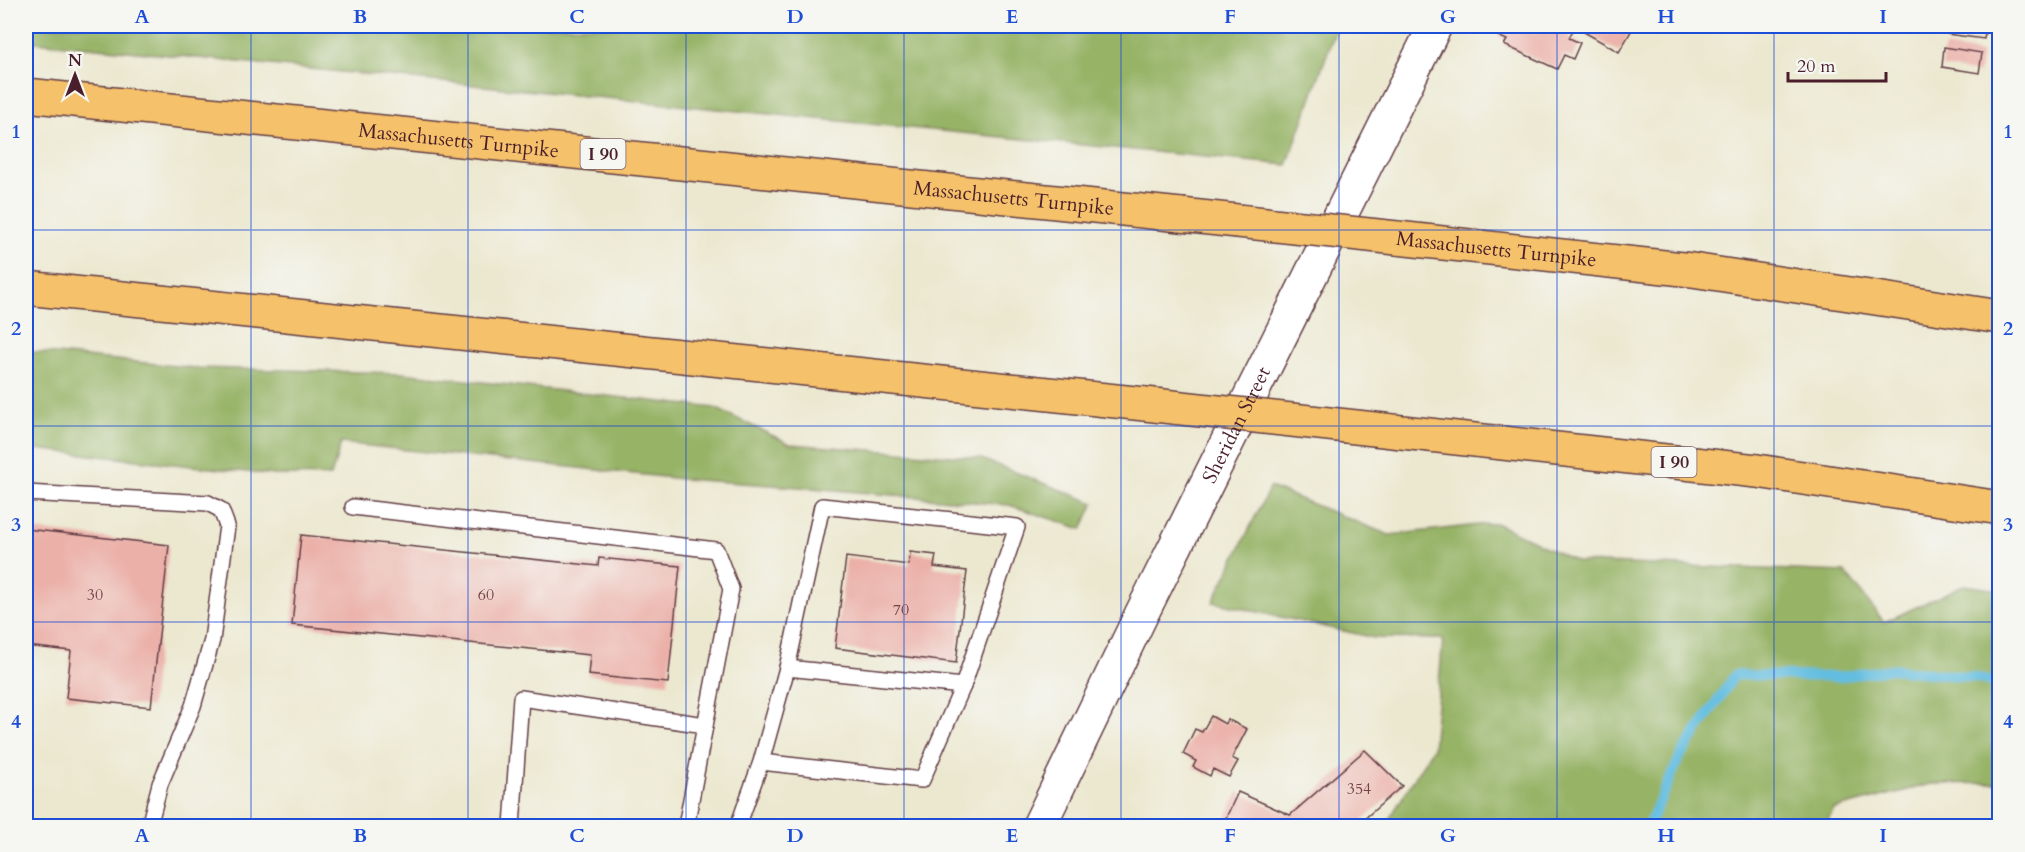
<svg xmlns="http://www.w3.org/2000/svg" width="2025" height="852" viewBox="0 0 2025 852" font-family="Cardo,serif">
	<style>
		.forest { fill: #96b366; stroke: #706948; stroke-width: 1.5 }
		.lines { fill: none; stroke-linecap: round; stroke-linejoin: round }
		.stream { stroke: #62bde0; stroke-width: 10 }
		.building { fill: #ebb1a9 }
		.service-casing { stroke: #623d44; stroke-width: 18 }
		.tertiary-casing { stroke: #623d44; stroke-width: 36 }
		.motorway-casing { stroke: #623d44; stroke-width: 36 }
		.service { stroke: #fff; stroke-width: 15 }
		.tertiary { stroke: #fff; stroke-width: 33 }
		.motorway { stroke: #f5c16b; stroke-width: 33 }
		.motorway-bridge-casing { stroke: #623d44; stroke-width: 36; stroke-linecap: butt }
		.motorway-bridge { stroke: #f5c16b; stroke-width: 33 }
		.grid { fill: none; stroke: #1d4ed8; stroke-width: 1.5; stroke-opacity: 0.55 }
		.labels { text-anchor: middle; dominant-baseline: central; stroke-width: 4.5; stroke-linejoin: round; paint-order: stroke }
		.number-label { font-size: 16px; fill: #72444a }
		.shield { fill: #f6f6f2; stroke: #7e6067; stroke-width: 1.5 }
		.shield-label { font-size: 18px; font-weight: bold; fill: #4a1f2b }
		.street-label { font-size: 20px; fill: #4a1f2b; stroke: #f6f6f2 }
		.neatline { fill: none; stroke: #1d4ed8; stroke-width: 2 }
		.grid-label { font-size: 20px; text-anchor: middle; font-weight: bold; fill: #1d4ed8 }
	</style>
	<rect width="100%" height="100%" fill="#f6f6f2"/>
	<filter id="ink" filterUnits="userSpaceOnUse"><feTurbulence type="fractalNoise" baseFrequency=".0167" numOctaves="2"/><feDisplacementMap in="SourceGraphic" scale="12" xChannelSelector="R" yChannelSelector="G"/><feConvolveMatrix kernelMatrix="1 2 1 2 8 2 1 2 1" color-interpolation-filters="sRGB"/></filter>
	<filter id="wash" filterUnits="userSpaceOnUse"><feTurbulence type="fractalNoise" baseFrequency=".008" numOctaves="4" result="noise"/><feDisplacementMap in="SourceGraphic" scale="24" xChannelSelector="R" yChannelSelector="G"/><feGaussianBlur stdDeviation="1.35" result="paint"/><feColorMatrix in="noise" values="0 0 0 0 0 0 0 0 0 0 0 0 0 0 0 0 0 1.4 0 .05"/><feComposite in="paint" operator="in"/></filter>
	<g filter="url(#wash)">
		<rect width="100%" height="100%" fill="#ece8d0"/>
		<g class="forest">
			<path d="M26,26H1337L1287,165L26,41Z"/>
			<path d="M26,351L196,368L402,373L715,408L790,444L979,458L1094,503L1082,529L1009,505L799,487L682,479L341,443L331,476L275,475L26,448Z"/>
			<path d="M1270,487L1389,535L1496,523L1577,562L1845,572L1884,622L1964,585L1999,590V783L1931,784L1834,809L1825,826H1385L1433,748L1443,639L1375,638L1213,602Z"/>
		</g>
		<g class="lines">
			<path class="stream" d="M1648,826L1681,755L1735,675L1839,677L1891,669L1978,678L2000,685"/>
		</g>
		<g id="blocks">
			<g class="building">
				<path d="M1503,26H1575L1569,38L1580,43L1573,59L1564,55L1557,69L1504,45L1507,40L1498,36Z"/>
				<path d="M1588,26H1634L1619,52L1584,32Z"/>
				<path d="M1948,26H1986L1984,39L1947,34Z"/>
				<path d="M1944,47L1982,53L1979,73L1942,67Z"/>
				<path d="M26,529L169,545L151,707L66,698L71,651L26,646Z"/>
				<path d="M301,535L598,566L599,558L680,566L668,683L588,675L590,655L292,625Z"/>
				<path d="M910,552L936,555L934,567L967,571L956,663L835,648L846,557L909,565Z"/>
				<path d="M1211,716L1225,724L1227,719L1247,729L1232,758L1238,761L1229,777L1213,769L1210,776L1193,767L1196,761L1183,754L1195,729L1202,732Z"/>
				<path d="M1365,750L1402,786L1356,826H1228L1223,824L1238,792L1290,815Z"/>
			</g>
		</g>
	</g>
	<g filter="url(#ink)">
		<use href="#blocks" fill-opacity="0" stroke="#623d44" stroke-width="1.5"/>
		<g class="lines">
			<g class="service-casing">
				<g id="service">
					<path d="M26,493L208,503L221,510L227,526L212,640L193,706L160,784L149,826"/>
					<path d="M353,507L716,550L731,589L686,826"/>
					<path d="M787,668L963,686"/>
					<path d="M512,826L521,698L705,725"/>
					<path d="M738,826L761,762L922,780L963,686L1017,527L822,506L787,668L761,762"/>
				</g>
			</g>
			<g class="tertiary-casing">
				<g id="tertiary">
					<path id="s1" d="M1039,826L1142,613L1435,26"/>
				</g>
			</g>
			<g class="motorway-casing">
				<g id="motorway">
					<path id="s2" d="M26,95L1181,215"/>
					<path id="s3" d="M1397,238L1692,270L2000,317"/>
					<path d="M26,288L1145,404"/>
					<path d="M1347,426L1757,471L2000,508"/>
				</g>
			</g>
			<use href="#service" class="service"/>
			<use href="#tertiary" class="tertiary"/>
			<use href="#motorway" class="motorway"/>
			<g class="motorway-bridge-casing">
				<g id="motorway-bridge">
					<path d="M1181,215L1397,238"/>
					<path d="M1145,404L1347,426"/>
				</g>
			</g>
			<use href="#motorway-bridge" class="motorway-bridge"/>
		</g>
	</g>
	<path class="grid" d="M251,26V826M468,26V826M686,26V826M904,26V826M1121,26V826M1339,26V826M1557,26V826M1774,26V826M26,230H2000M26,426H2000M26,622H2000"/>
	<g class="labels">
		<g class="number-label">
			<text x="95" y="595">30</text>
			<text x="486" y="595">60</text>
			<text x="901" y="610">70</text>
			<text x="1359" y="789">354</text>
		</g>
		<g class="shield">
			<rect x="580.5" y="139" width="45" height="30" rx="4.5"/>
			<rect x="1651.5" y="447" width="45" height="30" rx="4.5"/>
		</g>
		<g class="shield-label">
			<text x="603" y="154">I 90</text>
			<text x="1674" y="462">I 90</text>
		</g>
		<g class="street-label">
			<text stroke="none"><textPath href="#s2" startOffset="435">Massachusetts Turnpike</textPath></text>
			<text stroke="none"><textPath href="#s2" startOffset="993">Massachusetts Turnpike</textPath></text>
			<text stroke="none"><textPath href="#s3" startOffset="100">Massachusetts Turnpike</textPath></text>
			<text stroke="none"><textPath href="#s1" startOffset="447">Sheridan Street</textPath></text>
		</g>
	</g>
	<rect width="2025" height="852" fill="none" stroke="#f6f6f2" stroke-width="66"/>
	<g transform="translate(75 75)" stroke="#f6f6f2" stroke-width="4.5" paint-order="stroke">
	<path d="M0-4.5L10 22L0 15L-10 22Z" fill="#4a1f2b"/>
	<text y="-9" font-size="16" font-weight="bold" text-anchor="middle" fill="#4a1f2b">N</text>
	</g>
	<path d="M1788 72v9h98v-9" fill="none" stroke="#4a1f2b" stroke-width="3"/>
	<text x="1797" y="72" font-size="18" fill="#4a1f2b" stroke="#f6f6f2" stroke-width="4.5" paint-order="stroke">20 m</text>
	<rect x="33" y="33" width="1959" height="786" class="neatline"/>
	<g class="grid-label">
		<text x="142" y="23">A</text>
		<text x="360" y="23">B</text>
		<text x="577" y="23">C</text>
		<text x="795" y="23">D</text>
		<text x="1012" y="23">E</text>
		<text x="1230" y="23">F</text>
		<text x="1448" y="23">G</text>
		<text x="1666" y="23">H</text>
		<text x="1883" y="23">I</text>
		<text x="16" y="138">1</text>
		<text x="2008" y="138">1</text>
		<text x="16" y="335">2</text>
		<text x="2008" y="335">2</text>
		<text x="16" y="531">3</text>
		<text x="2008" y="531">3</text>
		<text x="16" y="728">4</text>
		<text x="2008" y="728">4</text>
		<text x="142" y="842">A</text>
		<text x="360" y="842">B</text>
		<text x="577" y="842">C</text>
		<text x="795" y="842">D</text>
		<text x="1012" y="842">E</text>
		<text x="1230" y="842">F</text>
		<text x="1448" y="842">G</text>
		<text x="1666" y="842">H</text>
		<text x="1883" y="842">I</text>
	</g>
</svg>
